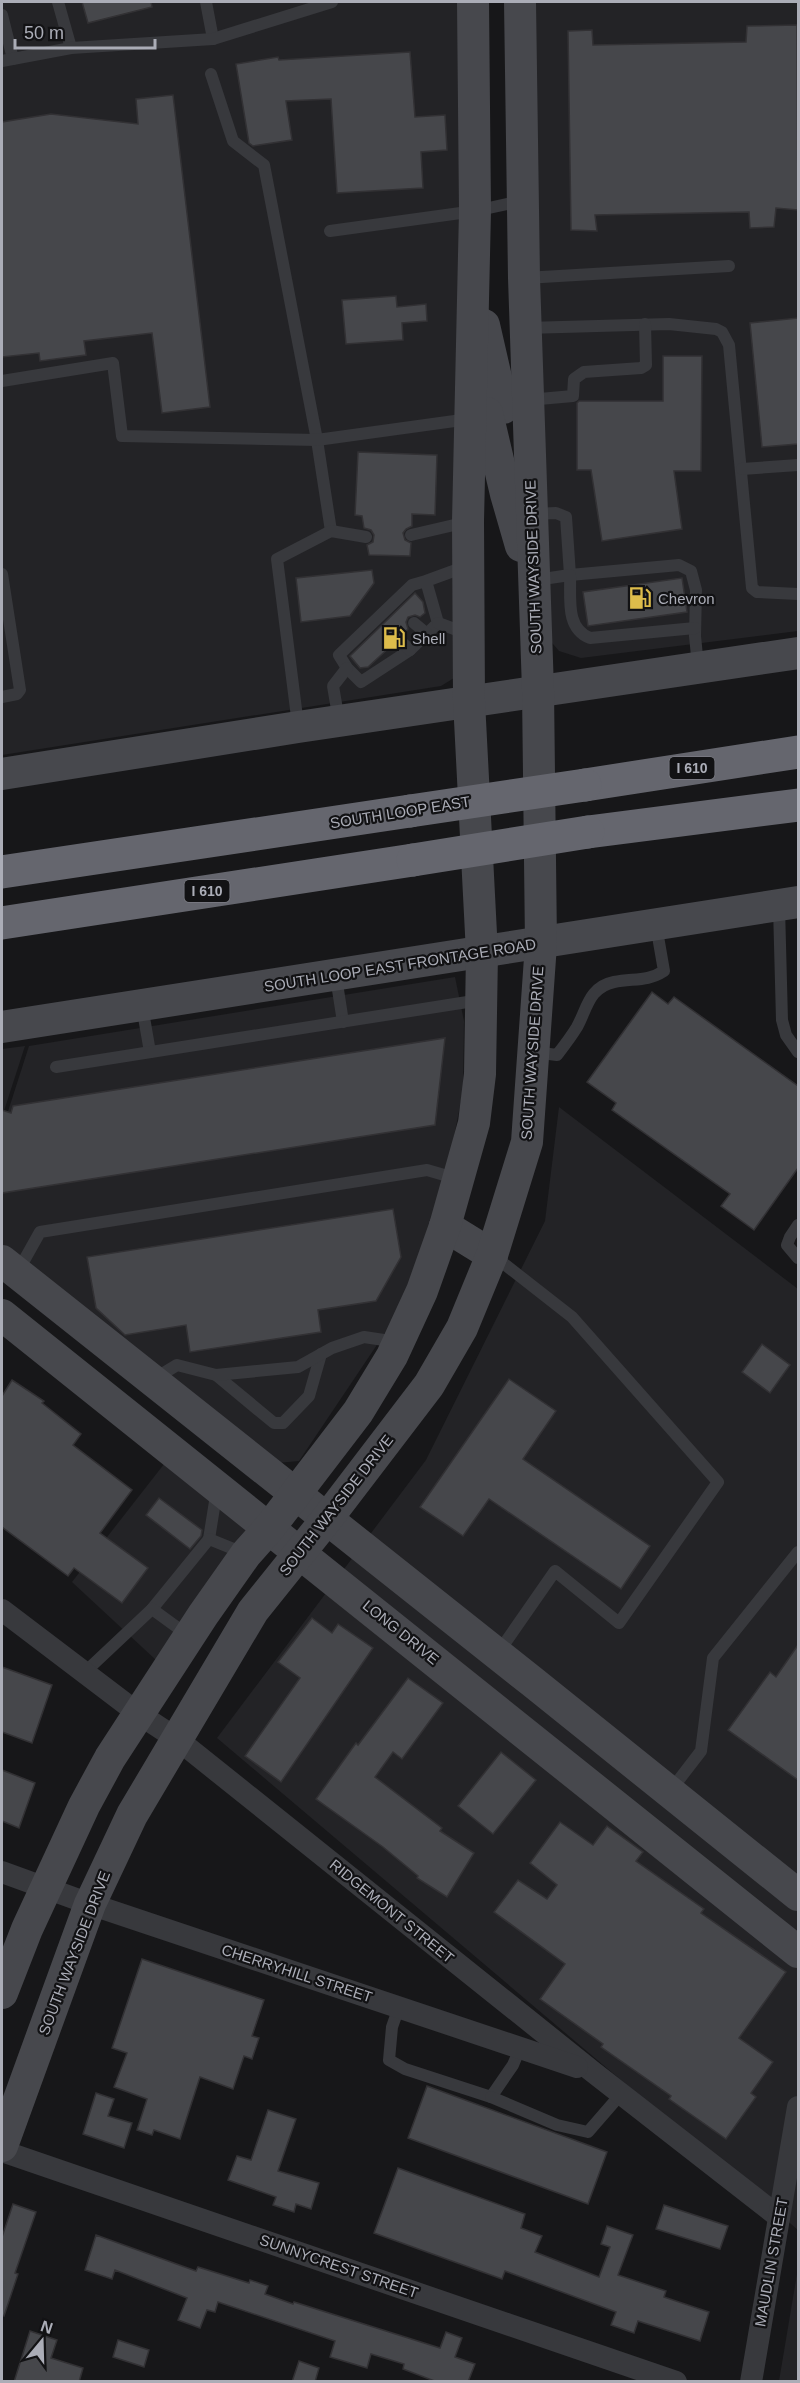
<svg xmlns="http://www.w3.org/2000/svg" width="800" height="2383" viewBox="0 0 800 2383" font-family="Helvetica,sans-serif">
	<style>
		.built { fill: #232326 }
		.building { fill: #46474b; stroke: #323134; stroke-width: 1.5 }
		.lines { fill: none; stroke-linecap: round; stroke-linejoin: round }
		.service { stroke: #38393d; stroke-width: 12 }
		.minor { stroke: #38393d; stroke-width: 22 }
		.secondary { stroke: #47484d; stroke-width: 32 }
		.motorway { stroke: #65666e; stroke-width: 33 }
		.motorway-bridge { stroke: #65666e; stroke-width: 33 }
		.labels { text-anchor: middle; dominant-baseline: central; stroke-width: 4.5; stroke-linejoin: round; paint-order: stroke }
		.shield { fill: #121214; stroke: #7d7e86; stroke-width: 1.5 }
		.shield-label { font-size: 14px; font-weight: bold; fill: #abadb7 }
		.street-label { font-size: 15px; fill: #abadb7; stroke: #121214 }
		.poi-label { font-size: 15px; fill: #abadb7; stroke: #121214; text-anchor: start }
	</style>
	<rect width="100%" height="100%" fill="#171719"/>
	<g class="built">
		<path d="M2,2H458L461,248L454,678L441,686L2,755Z"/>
		<path d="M527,2H798V631L581,658L559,651L547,637Z"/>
		<path d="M455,977L464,1021L463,1091L441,1202L401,1309L299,1461L277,1463L97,1324L2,1245V1130L29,1046Z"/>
		<path d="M25,1046L2,1117V1049Z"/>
		<path d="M559,1107L798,1289V2230L217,1738L426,1460L545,1221Z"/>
		<path d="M168,1459L252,1532L156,1660L72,1582Z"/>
		<path d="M798,2268V2381H779Z"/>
	</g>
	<g class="building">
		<path d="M82,2H151L152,7L88,23Z"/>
		<path d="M797,25L798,210L776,208L774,227L750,228L749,212L595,215L597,231L571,230L568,31L592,30L593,45L746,42L747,26Z"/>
		<path d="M410,52L415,117L445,115L447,150L421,152L423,188L337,193L331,99L286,101L292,140L253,146L249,143L236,64L278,57L279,60Z"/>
		<path d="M173,95L210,407L162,413L152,333L84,341L86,355L40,361L39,353L2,357V122L51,114L138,124L136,99Z"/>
		<path d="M396,296L397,307L426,304L427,321L402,323L403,340L346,344L342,300Z"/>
		<path d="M798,318V444L762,447L750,323Z"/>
		<path d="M663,356H702L701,471H674L682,529L602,541L591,470H577V403L579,401H663Z"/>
		<path d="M358,452L437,455L435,515L412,514V526L406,529L403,533L405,540L411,543L410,556L369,555L367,545L373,542L374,535L371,530L364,528L362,516L355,515Z"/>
		<path d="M372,570L374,583L350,616L301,622L296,578Z"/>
		<path d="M682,578L687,612L588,626L583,592Z"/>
		<path d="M415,593L423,602L425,613L420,617L415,615L408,617L406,622L408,629L404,633L399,631L392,633L390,638L392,645L368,667L360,668L350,656Z"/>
		<path d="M652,992L668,1004L674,997L798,1086V1168L754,1230L721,1206L730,1194L612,1110L616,1103L587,1082Z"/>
		<path d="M445,1038L435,1125L2,1193V1110L11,1113L13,1106Z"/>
		<path d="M393,1209L401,1257L376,1301L318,1310L321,1332L190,1352L186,1325L125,1335L96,1308L87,1257Z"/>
		<path d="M762,1344L790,1365L770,1393L742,1372Z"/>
		<path d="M509,1379L556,1411L523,1459L650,1546L621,1589L489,1499L463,1536L420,1507Z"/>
		<path d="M12,1380L44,1401L42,1403L81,1434L73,1445L132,1490L100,1533L148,1568L122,1603L74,1568L68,1576L2,1527V1396Z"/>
		<path d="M159,1498L202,1530L201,1536L190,1549L146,1515Z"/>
		<path d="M312,1618L332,1633L338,1624L373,1648L281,1782L245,1756L300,1678L278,1662Z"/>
		<path d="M798,1645V1780L728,1730L770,1672L776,1677Z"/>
		<path d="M2,1667L52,1685L32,1743L2,1732Z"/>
		<path d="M408,1678L443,1703L402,1759L393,1752L375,1777L442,1828L440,1831L474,1853L447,1897L417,1878L418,1876L383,1847L316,1799L356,1743L358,1745Z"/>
		<path d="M501,1752L536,1780L493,1834L458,1806Z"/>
		<path d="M2,1770L35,1783L19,1828L2,1821Z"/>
		<path d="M560,1822L593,1845L607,1826L643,1852L636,1861L704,1909L701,1913L786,1972L739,2038L773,2062L751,2093L756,2097L726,2139L669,2099L671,2096L601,2047L603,2044L540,1999L565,1964L494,1912L518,1880L547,1899L557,1885L530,1863Z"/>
		<path d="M142,1959L264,2000L252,2036L259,2038L252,2059L244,2056L233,2089L200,2077L180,2139L154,2130L152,2135L137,2130L147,2099L114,2087L127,2053L112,2048Z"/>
		<path d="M427,2086L607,2152L588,2204L408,2138Z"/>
		<path d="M96,2093L114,2099L108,2116L132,2123L124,2148L83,2134Z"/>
		<path d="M268,2110L296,2119L278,2171L319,2183L311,2209L296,2204L294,2212L273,2205L276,2197L228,2180L237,2156L251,2160Z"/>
		<path d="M398,2168L525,2214L521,2228L542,2236L535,2252L599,2277L610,2247L601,2244L607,2226L633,2235L618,2275L666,2291L664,2297L709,2312L700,2341L638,2321L634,2333L611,2325L616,2312L505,2271L502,2279L374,2233Z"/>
		<path d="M13,2204L36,2212L15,2273L18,2274L4,2316L2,2315V2237Z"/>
		<path d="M664,2205L728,2226L720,2249L656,2229Z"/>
		<path d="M96,2235L196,2271L198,2267L249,2283L250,2280L268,2286L265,2294L293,2304L294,2302L440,2348L446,2332L462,2338L455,2357L475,2364L468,2382H437L403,2369L404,2364L371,2354L367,2368L330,2357L335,2341L218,2302L215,2312L207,2310L200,2328L178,2320L187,2298L115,2270L112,2279L85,2270Z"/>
		<path d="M30,2331L57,2340L51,2358L83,2368L79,2382H14Z"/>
		<path d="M118,2340L149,2350L144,2367L113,2357Z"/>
		<path d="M299,2361L319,2368L315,2382H292Z"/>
	</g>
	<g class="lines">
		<g class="service">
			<path d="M58,2L71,48"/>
			<path d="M206,2L213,39"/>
			<path d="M2,15L13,59"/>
			<path d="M2,61L71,48L213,39L332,2"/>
			<path d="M211,74L233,141L264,165L317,440L331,531"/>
			<path d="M330,231L475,211L521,201"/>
			<path d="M525,278L729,266"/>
			<path d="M526,328L669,324L716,329L722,332L729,345L752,588L757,592L798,594"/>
			<path d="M2,381L113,363L122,436L317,440L469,419"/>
			<path d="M528,400L573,396L574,379L584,372L641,368L646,365L645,324"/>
			<path d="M742,469L798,465"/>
			<path d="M533,514L556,513L566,517L570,575L679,565L691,571L696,590L695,636L698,666"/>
			<path d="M411,535L467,522"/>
			<path d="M2,574L20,690L17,694L2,697"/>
			<path d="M536,580L570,575C571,598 565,628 590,638L695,628"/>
			<path d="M426,581L412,585L339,655L347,668L361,682L410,650L438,623L426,581L467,566"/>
			<path d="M414,623L426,633"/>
			<path d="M438,623L468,634"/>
			<path d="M398,639L410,650"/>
			<path d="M339,721L333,686L347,668"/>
			<path d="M298,725L277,559L331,531L366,537"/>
			<path d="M779,907L782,1020L786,1035L798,1052"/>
			<path d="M336,977L343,1022"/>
			<path d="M142,1006L150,1052"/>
			<path d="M534,1052L557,1055C564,1046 571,1037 577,1027C587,1009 589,987 614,982C633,978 647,982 664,971L656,925"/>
			<path d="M56,1067L480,1000"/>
			<path d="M798,1225L790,1237L787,1245L798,1258"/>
			<path d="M494,1256L572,1317L718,1482L619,1623L555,1571L498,1653"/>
			<path d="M17,1273L40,1232L427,1170L458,1179"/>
			<path d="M216,1375L274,1423H283L309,1396L321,1354"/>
			<path d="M154,1379L177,1365L216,1375L298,1367L332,1348L364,1337L397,1342"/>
			<path d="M209,1539L217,1489"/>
			<path d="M152,1609L209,1539L246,1554"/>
			<path d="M84,1673L152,1609L189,1636"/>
			<path d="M671,1790L701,1751L713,1658L798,1552"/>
			<path d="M399,2007L392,2027L389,2060L405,2069L491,2097L513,2065L520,2048"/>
			<path d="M491,2097L557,2125L588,2132L621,2094"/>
		</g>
		<g class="minor">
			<path d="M2,1610L139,1714L177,1739L593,2072L779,2217"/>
			<path d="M2,1872L90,1904L577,2067"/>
			<path d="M2,2151L676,2382"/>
			<path d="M751,2382L798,2107"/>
		</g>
		<g class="secondary">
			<path d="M484,325L503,408"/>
			<path d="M487,413L506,494L521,546"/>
			<path d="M2,774L298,727L798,653"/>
			<path d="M2,1027L798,902"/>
			<path d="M445,1226L492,1255"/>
			<path d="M2,1261C268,1471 534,1682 798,1895"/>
			<path d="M2,1315L798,1952"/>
			<path d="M2,1993L27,1929L84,1806L110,1758L203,1615L246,1554L270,1527L358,1412L392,1356L422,1291L445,1226L474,1123L480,1074L482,953L469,701L468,521L475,211L473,2"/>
			<path d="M2,2146L90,1904L132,1815L253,1611L326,1520L429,1385L462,1328L492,1255L527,1142L541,944L538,690L524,278L520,2"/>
		</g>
		<g class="motorway">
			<path d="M585,785L798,752"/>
			<path d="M588,832L798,805"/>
			<path d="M2,872L410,811"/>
			<path d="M2,923L413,860"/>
		</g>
		<g class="motorway-bridge">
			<path d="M410,811L585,785"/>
			<path d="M413,860L588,832"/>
		</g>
	</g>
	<defs>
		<g id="fuel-bare" transform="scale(1.8)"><path d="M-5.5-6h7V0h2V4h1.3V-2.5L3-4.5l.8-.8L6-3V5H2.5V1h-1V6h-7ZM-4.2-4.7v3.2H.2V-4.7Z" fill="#ddbc4b" stroke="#121214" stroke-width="2.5" paint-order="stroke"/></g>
	</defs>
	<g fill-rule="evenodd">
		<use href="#fuel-bare" x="640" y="598"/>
		<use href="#fuel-bare" x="394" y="638"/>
	</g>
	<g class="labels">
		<g class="shield">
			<rect x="669.5" y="757" width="45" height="22" rx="4.5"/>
			<rect x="184.5" y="880" width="45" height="22" rx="4.5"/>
		</g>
		<g class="shield-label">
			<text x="692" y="768">I 610</text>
			<text x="207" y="891">I 610</text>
		</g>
		<g class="street-label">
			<text transform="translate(533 567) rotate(-92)">SOUTH WAYSIDE DRIVE</text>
			<text transform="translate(400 812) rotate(-9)">SOUTH LOOP EAST</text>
			<text transform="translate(400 965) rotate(-9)">SOUTH LOOP EAST FRONTAGE ROAD</text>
			<text transform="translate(532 1053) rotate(-86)">SOUTH WAYSIDE DRIVE</text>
			<text transform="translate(336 1505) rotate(-52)">SOUTH WAYSIDE DRIVE</text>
			<text transform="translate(401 1632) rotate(39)">LONG DRIVE</text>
			<text transform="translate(392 1911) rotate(39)">RIDGEMONT STREET</text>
			<text transform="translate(74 1953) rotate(-69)">SOUTH WAYSIDE DRIVE</text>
			<text transform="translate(297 1973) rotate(18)">CHERRYHILL STREET</text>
			<text transform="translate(771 2262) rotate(-80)">MAUDLIN STREET</text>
			<text transform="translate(339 2266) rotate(19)">SUNNYCREST STREET</text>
		</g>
		<g class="poi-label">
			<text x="658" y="598">Chevron</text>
			<text x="412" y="638">Shell</text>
		</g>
	</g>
	<rect width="800" height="2383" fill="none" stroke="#abadb7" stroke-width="6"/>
	<g transform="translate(42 2341) rotate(19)" stroke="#121214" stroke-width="4.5" paint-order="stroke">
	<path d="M0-4.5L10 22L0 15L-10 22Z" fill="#abadb7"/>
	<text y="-9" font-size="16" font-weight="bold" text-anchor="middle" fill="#abadb7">N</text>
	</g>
	<path d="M15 39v9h140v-9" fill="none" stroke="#abadb7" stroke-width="3"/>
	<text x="24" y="39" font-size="18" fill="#abadb7" stroke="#121214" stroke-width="4.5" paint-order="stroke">50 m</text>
</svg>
